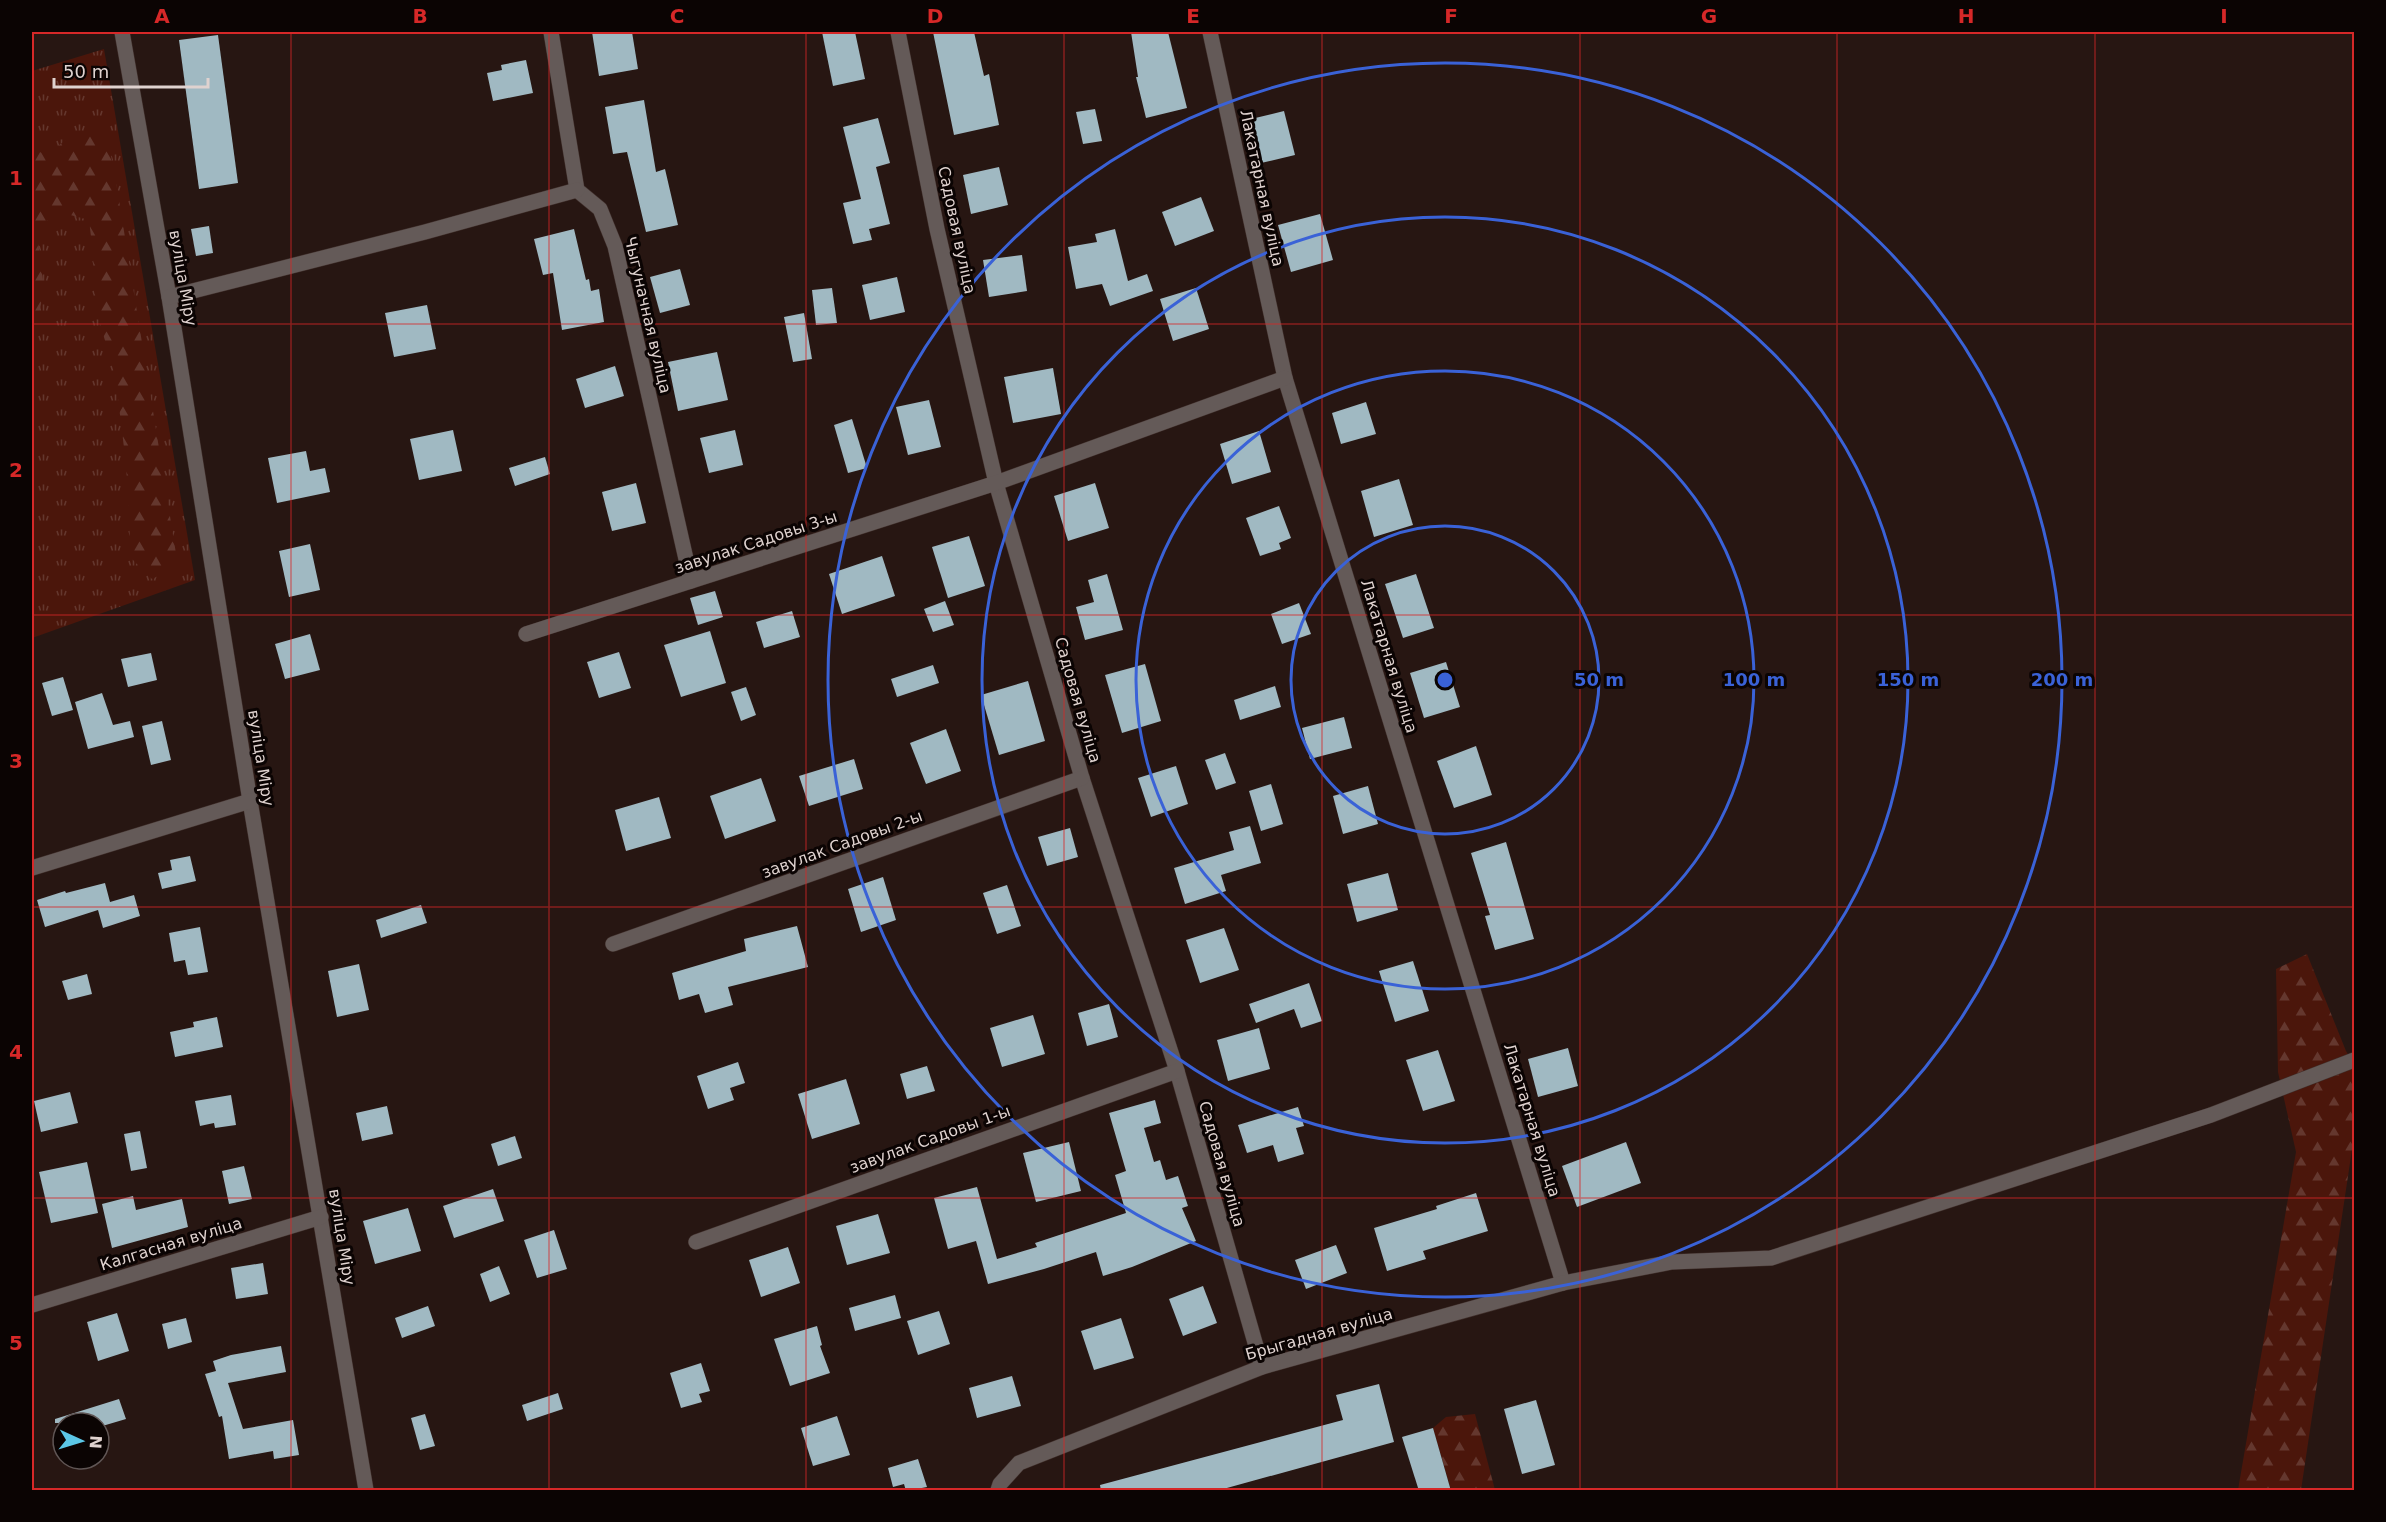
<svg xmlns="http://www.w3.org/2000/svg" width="2386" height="1522" viewBox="0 0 2386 1522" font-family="'DejaVu Sans',sans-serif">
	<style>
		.grass { fill: url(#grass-tufts) }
		.forest { fill: url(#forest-firs) }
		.building { fill: #a0b9c2 }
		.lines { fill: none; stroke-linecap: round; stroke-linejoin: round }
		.minor-casing { stroke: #41302c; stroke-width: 16 }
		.minor { stroke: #645a58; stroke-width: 15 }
		.grid { fill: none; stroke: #d62828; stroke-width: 1.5; stroke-opacity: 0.55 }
		.ring { fill: none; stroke: #3a62d7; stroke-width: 3 }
		.labels { text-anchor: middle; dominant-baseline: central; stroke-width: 6; stroke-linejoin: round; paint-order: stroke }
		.street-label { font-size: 16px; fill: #dfd2cf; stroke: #0b0403 }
		.centre { fill: #3a62d7; stroke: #0b0403; stroke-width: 3 }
		.ring-label { font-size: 18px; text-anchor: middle; font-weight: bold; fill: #3a62d7; stroke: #0b0403; stroke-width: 6; stroke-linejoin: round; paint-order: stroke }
		.neatline { fill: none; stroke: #d62828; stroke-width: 2 }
		.grid-label { font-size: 20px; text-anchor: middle; font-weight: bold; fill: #d62828 }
	</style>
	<defs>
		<pattern id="grass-tufts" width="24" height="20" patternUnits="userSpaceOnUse" patternTransform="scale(1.5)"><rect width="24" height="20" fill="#4b160b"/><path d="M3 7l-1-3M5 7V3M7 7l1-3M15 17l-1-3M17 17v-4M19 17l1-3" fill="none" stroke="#64372e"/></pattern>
		<pattern id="forest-firs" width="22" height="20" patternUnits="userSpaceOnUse" patternTransform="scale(1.5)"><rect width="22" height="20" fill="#4b160b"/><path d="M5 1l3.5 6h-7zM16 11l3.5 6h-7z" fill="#64372e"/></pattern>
	</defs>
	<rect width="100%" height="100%" fill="#271612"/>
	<path class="grass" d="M104,49L195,580L32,638V71Z"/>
	<g class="forest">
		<path d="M74,134L108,139L118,194L178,566L152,579L131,558L126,464L115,374L95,307L93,253L89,220L63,213L36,226L44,288L35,336L32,339V150L47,154Z"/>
		<path d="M2307,954L2346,1051L2354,1064V1136L2301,1490H2238L2296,1152L2278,1072L2276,969Z"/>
		<path d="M1475,1414L1495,1490H1451L1433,1428L1446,1417Z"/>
	</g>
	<g class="building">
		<path d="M592,32H632L638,69L599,76Z"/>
		<path d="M822,32H855L865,79L833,86Z"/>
		<path d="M933,32H974L984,76L989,74L999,125L954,135Z"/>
		<path d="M1131,32H1168L1187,108L1146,118L1136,77H1138Z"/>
		<path d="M218,35L238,183L199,189L179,40Z"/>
		<path d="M526,60L533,93L493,101L487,73L502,70L501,65Z"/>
		<path d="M644,100L656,172L665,169L678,225L646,232L627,152L613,154L605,107Z"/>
		<path d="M1095,109L1102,141L1083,144L1076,112Z"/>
		<path d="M1284,111L1295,155L1261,163L1251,119Z"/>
		<path d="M878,118L890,163L876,167L890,224L869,229L872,240L853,244L843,203L861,199L843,127Z"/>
		<path d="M999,167L1008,205L971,214L963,175Z"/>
		<path d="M1201,197L1214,231L1175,246L1162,212Z"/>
		<path d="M1320,214L1333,260L1291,272L1278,225Z"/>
		<path d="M209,226L213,253L196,256L191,229Z"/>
		<path d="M574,229L586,280L589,279L591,291L599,289L604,322L562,330L553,273L543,275L534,239Z"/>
		<path d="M1115,229L1128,281L1147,274L1153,291L1110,306L1102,284L1076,289L1068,247L1097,242L1095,234Z"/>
		<path d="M1022,255L1027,291L989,297L983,260Z"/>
		<path d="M680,269L690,305L660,313L650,277Z"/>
		<path d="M897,277L905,312L870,320L862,285Z"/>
		<path d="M832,288L837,323L816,325L812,290Z"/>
		<path d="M1196,288L1209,329L1173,341L1160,299Z"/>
		<path d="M427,305L436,349L394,357L385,313Z"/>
		<path d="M804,313L812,359L793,362L784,317Z"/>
		<path d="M717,352L728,400L678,411L668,362Z"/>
		<path d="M615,366L624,396L585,408L576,379Z"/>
		<path d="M1053,368L1061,414L1013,423L1004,377Z"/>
		<path d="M929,400L941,447L908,455L896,407Z"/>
		<path d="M1366,402L1376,434L1341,444L1332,413Z"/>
		<path d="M852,419L867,468L848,473L834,425Z"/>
		<path d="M453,430L462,471L419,480L410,439Z"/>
		<path d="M735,430L743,465L709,473L700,438Z"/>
		<path d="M1259,431L1271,472L1232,484L1220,444Z"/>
		<path d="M306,451L310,471L325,468L330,492L277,503L268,458Z"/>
		<path d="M545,457L550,474L515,486L509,468Z"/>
		<path d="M1399,479L1413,525L1374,537L1361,491Z"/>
		<path d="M636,483L646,523L612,531L602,492Z"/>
		<path d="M1095,483L1109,528L1068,541L1054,496Z"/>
		<path d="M1279,506L1291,538L1279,543L1281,549L1260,556L1246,518Z"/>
		<path d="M969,536L985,586L948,598L932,547Z"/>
		<path d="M310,544L320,590L289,597L279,551Z"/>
		<path d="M882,556L895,596L842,614L829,574Z"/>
		<path d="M1107,574L1123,630L1085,640L1076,607L1094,602L1088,580Z"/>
		<path d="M1416,574L1434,628L1403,638L1385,584Z"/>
		<path d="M715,591L723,617L698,625L690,598Z"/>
		<path d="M945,601L954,625L933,632L924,609Z"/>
		<path d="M1299,603L1311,634L1282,644L1271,614Z"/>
		<path d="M792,611L800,637L764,648L756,622Z"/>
		<path d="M710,631L726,683L681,697L664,645Z"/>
		<path d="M310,634L320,670L285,679L275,644Z"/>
		<path d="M619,652L631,688L599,698L587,662Z"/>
		<path d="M151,653L157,680L128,687L121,659Z"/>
		<path d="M1446,662L1460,707L1424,718L1410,673Z"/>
		<path d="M1145,664L1161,721L1122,733L1105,675Z"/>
		<path d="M933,665L939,683L897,697L891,679Z"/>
		<path d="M63,677L73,710L52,716L42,683Z"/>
		<path d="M1028,681L1045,741L999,755L981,695Z"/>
		<path d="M1275,686L1281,707L1240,720L1234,700Z"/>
		<path d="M746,687L756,715L741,721L731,692Z"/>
		<path d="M102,693L113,725L130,721L134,737L88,749L75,702Z"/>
		<path d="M1344,717L1352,748L1310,759L1302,728Z"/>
		<path d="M162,721L171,760L151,765L142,726Z"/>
		<path d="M946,729L961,771L926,784L910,743Z"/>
		<path d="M1476,746L1492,795L1454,808L1437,761Z"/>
		<path d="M1225,753L1236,783L1216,790L1205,760Z"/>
		<path d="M854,759L863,789L809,806L799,776Z"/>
		<path d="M1176,766L1188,804L1151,817L1138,778Z"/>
		<path d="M761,778L776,821L725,839L710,796Z"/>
		<path d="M1271,784L1283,824L1261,831L1249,791Z"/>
		<path d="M1368,786L1378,824L1343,834L1333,796Z"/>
		<path d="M659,797L671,838L626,851L615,810Z"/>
		<path d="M1250,826L1261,863L1221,875L1226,891L1185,904L1174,868L1234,850L1229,832Z"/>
		<path d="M1070,828L1078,857L1047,866L1038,837Z"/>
		<path d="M1506,842L1534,939L1495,950L1485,916L1490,915L1471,853Z"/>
		<path d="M190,856L196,881L162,889L158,873L172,870L170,860Z"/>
		<path d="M1388,873L1398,910L1357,922L1347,884Z"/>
		<path d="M883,877L896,920L861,932L848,889Z"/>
		<path d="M105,883L110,902L134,895L140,916L103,928L98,910L45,927L37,900L65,891L66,893Z"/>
		<path d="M1007,885L1021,926L997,934L983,893Z"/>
		<path d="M421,905L427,923L381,938L376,920Z"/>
		<path d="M797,926L808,967L728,987L733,1005L705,1013L699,994L679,1000L672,973L746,951L744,939Z"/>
		<path d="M200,927L208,972L188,975L185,960L174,962L169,933Z"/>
		<path d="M1224,928L1239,970L1200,983L1186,940Z"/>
		<path d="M1413,961L1429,1011L1395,1022L1379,971Z"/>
		<path d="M359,964L369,1010L337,1017L328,971Z"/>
		<path d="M87,974L92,994L68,1000L62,981Z"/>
		<path d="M1309,983L1322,1021L1301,1028L1294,1009L1256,1023L1249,1004Z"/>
		<path d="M1109,1004L1118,1037L1087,1046L1078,1013Z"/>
		<path d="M1033,1015L1045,1054L1002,1067L990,1028Z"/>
		<path d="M217,1017L223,1047L175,1057L170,1032L194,1027L193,1022Z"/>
		<path d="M1259,1028L1270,1069L1228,1081L1217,1040Z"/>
		<path d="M1568,1048L1578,1086L1538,1097L1528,1059Z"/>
		<path d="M1438,1050L1455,1101L1423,1111L1406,1060Z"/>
		<path d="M738,1062L745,1083L730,1088L734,1100L708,1109L697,1076Z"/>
		<path d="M927,1066L935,1091L907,1099L900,1074Z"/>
		<path d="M846,1079L860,1124L812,1139L798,1094Z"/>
		<path d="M70,1092L78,1123L41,1132L34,1101Z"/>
		<path d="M231,1095L236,1125L215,1128L214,1123L200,1126L195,1101Z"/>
		<path d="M1155,1100L1161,1123L1144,1128L1154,1162L1160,1160L1166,1180L1178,1176L1188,1206L1182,1208L1196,1241L1132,1267L1103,1276L1096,1252L1044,1269L988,1284L976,1241L948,1249L934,1198L977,1187L997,1259L1037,1247L1035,1243L1126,1213L1115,1175L1126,1171L1109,1113Z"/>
		<path d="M387,1106L393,1134L362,1141L356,1113Z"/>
		<path d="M1298,1107L1304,1126L1296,1128L1304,1154L1278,1162L1273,1145L1247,1153L1238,1125Z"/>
		<path d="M140,1131L147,1168L131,1171L124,1134Z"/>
		<path d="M515,1136L522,1158L498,1166L491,1144Z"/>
		<path d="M1069,1142L1081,1191L1036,1202L1023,1153Z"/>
		<path d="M1626,1142L1641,1183L1577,1207L1562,1166Z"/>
		<path d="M87,1162L98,1213L51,1223L39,1172Z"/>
		<path d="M244,1166L252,1199L229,1204L222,1171Z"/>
		<path d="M493,1189L504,1221L454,1238L443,1206Z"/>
		<path d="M1476,1193L1488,1231L1423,1251L1426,1259L1387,1271L1374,1228L1437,1209L1436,1206Z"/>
		<path d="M133,1196L136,1210L182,1199L188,1227L112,1248L102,1204Z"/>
		<path d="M408,1208L421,1251L375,1264L363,1221Z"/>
		<path d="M878,1214L890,1253L847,1265L836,1226Z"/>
		<path d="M554,1230L567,1269L537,1278L524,1240Z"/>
		<path d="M1336,1245L1347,1273L1306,1289L1295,1260Z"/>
		<path d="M788,1247L800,1283L761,1297L749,1260Z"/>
		<path d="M263,1263L268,1294L236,1299L231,1268Z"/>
		<path d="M499,1266L510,1294L490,1302L480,1274Z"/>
		<path d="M1203,1286L1217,1323L1183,1336L1169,1299Z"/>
		<path d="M895,1295L901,1318L855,1331L849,1308Z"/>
		<path d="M428,1306L435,1326L402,1338L395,1318Z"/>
		<path d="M939,1311L950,1344L918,1355L907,1321Z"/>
		<path d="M117,1313L129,1351L98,1361L87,1322Z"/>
		<path d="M186,1318L192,1342L168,1349L162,1324Z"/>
		<path d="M1121,1318L1134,1358L1094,1370L1081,1331Z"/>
		<path d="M817,1326L822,1345L820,1346L830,1373L790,1386L774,1339Z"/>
		<path d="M281,1346L286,1372L228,1383L243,1429L293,1420L299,1455L274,1459L273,1451L229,1459L222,1416L219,1417L205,1374L216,1371L213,1361L231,1355Z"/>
		<path d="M701,1363L710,1391L699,1394L702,1402L681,1408L670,1373Z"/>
		<path d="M1012,1376L1021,1406L977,1418L969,1388Z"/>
		<path d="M1379,1384L1394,1442L1216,1491H1101L1100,1485L1343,1420L1336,1395Z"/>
		<path d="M558,1393L563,1409L527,1421L522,1405Z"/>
		<path d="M119,1399L126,1419L99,1427V1423H55V1419Z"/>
		<path d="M1536,1400L1555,1465L1522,1474L1504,1409Z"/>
		<path d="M425,1414L435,1446L420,1450L411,1418Z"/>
		<path d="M837,1416L850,1455L813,1466L801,1428Z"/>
		<path d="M1433,1428L1451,1491H1419L1402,1437Z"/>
		<path d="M918,1459L927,1487L906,1491L904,1484L893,1487L888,1468Z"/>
	</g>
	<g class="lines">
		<g class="minor-casing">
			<g id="minor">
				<path d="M122,32L169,297L250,801L366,1490"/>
				<path d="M551,32L577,190L600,209L615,246L691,581"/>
				<path d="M898,32L937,229L996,483L1082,778L1177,1071L1262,1367"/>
				<path d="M1210,32L1285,378L1563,1283"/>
				<path d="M169,297L425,232L577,190"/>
				<path d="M526,634L996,483L1285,378"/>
				<path d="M32,868L250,801"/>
				<path d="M613,944L1082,778"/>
				<path d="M696,1242L1177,1071"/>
				<path d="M32,1305L321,1217"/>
				<path d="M998,1490L1000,1484L1019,1463L1262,1367L1563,1283L1672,1262L1771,1258L2211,1115L2354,1060"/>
			</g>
		</g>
		<use href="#minor" class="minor"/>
	</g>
	<path class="grid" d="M291,32V1490M549,32V1490M806,32V1490M1064,32V1490M1322,32V1490M1580,32V1490M1837,32V1490M2095,32V1490M32,324H2354M32,615H2354M32,907H2354M32,1198H2354"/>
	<g class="ring">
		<circle cx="1445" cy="680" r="154"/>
		<circle cx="1445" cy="680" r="309"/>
		<circle cx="1445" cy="680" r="463"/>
		<circle cx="1445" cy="680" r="617"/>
	</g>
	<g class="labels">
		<g class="street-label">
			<text transform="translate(1262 188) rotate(78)">Лакатарная вуліца</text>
			<text transform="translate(957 230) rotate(78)">Садовая вуліца</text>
			<text transform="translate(183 278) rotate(80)">вуліца Міру</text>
			<text transform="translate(648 315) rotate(77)">Чыгуначная вуліца</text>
			<text transform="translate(756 542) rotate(-18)">завулак Садовы 3-ы</text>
			<text transform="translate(1389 656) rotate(73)">Лакатарная вуліца</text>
			<text transform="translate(1078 700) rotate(74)">Садовая вуліца</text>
			<text transform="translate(261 758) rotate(81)">вуліца Міру</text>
			<text transform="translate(842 844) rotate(-20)">завулак Садовы 2-ы</text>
			<text transform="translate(1532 1120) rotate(73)">Лакатарная вуліца</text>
			<text transform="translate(930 1139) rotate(-20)">завулак Садовы 1-ы</text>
			<text transform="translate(1222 1164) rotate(74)">Садовая вуліца</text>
			<text transform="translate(342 1237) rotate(81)">вуліца Міру</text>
			<text transform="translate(171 1244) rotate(-17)">Калгасная вуліца</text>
			<text transform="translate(1319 1334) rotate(-16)">Брыгадная вуліца</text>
		</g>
	</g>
	<circle cx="1445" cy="680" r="9" class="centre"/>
	<g class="ring-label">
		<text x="1599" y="686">50 m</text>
		<text x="1754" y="686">100 m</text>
		<text x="1908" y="686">150 m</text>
		<text x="2062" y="686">200 m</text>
	</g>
	<rect width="2386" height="1522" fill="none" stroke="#0b0403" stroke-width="66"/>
	<g transform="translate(81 1441) rotate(94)"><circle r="28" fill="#0b0403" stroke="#605655" stroke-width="1.5"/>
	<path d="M0-4.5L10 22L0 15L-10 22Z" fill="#5cc7e7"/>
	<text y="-9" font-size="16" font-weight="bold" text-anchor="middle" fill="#dfd2cf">N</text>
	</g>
	<path d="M54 78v9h154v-9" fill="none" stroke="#dfd2cf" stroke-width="3"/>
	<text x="63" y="78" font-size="18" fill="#dfd2cf" stroke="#0b0403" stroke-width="4.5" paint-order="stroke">50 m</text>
	<rect x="33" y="33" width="2320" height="1456" class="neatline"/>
	<g class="grid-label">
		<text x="162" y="23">A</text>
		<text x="420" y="23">B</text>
		<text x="677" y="23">C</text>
		<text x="935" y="23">D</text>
		<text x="1193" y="23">E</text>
		<text x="1451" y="23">F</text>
		<text x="1709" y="23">G</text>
		<text x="1966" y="23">H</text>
		<text x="2224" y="23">I</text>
		<text x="16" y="185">1</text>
		<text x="16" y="477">2</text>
		<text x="16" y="768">3</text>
		<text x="16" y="1059">4</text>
		<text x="16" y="1350">5</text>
	</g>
</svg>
